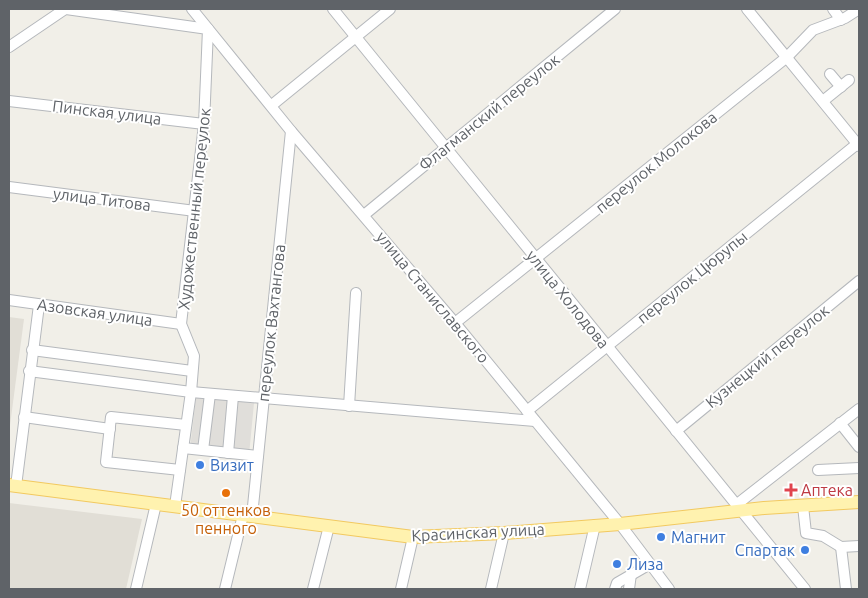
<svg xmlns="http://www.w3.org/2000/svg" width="868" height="598" viewBox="0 0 868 598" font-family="Ubuntu,sans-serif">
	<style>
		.industrial { fill: #e0deda }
		.education { fill: #e1ded6 }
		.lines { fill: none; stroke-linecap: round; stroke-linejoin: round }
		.minor-casing { stroke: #b5b8bc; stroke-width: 12 }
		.major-casing { stroke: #f2c960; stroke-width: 14 }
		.minor { stroke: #fff; stroke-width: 10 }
		.major { stroke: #fff2af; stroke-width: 12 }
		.shop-dot { fill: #3f7fe0; stroke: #fff; stroke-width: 2 }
		.health-dot { fill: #e0444e; stroke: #fff; stroke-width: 2 }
		.food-dot { fill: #e8710a; stroke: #fff; stroke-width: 2 }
		.labels { text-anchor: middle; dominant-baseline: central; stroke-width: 4; stroke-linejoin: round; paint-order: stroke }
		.street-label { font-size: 16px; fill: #5f6368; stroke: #fff }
		.shop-label { font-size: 16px; fill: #366cbe; stroke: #fff; text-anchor: start }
		.health-label { font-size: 16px; fill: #be3a42; stroke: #fff; text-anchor: start }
		.food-label { font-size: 16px; fill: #c56008; stroke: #fff }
	</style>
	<rect width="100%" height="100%" fill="#f1efe8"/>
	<path class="industrial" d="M196,397L254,403L249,455L190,449Z"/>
	<g class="education">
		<path d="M9,317L24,319L9,433Z"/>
		<path d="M9,503L142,519L126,589H9Z"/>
	</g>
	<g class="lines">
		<g class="minor-casing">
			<g id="minor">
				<path d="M66,9L208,29L204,124L181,324L194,356L191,392L175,506"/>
				<path d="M192,9L291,131L455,323L620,524L669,589"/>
				<path d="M333,9L805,589"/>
				<path d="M747,9L859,146"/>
				<path d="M833,9L841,20"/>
				<path d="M9,47L65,9"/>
				<path d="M830,74L841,87"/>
				<path d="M9,101L204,124"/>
				<path d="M823,101L849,80"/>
				<path d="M272,105L390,9"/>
				<path d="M9,187L195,211"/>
				<path d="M364,215L615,9"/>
				<path d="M9,300L181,324"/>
				<path d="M455,323L787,57L813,30L845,18L859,9"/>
				<path d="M32,350L192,371"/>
				<path d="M29,371L191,392L535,421"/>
				<path d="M349,406L356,293"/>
				<path d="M527,411L857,144"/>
				<path d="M24,417L110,429"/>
				<path d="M840,423L859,447"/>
				<path d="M676,431L859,281"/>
				<path d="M183,448L258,456"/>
				<path d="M203,450L210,394"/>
				<path d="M228,453L233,396"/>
				<path d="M180,470L106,462L111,417L186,425"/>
				<path d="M818,470L859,468"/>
				<path d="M16,486L39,305"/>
				<path d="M736,505L859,409"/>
				<path d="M803,506L806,533L823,536L841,547L859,546"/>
				<path d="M252,516L291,131"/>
				<path d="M841,547L846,589"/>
				<path d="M136,589L156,504"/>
				<path d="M225,589L243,515"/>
				<path d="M313,589L329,526"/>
				<path d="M401,589L413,537"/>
				<path d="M491,589L504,533"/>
				<path d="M580,589L595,525"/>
				<path d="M615,589L617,583L650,564"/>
				<path d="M629,589L631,574"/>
			</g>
		</g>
		<g class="major-casing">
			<path id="major" d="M9,485L413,537L504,533L620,524L764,508L859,502"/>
		</g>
		<use href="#minor" class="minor"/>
		<use href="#major" class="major"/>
	</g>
	<g class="shop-dot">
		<circle cx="200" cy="465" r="5"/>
		<circle cx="661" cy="537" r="5"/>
		<circle cx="805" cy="550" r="5"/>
		<circle cx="617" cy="564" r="5"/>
	</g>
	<path class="health-dot" d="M788.5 482.5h5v5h5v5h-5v5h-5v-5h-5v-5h5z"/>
	<circle class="food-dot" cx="226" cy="493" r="5"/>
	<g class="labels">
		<g class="street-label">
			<text transform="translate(107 112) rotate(7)">Пинская улица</text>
			<text transform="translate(489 112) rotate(-39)">Флагманский переулок</text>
			<text transform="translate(656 162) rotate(-39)">переулок Молокова</text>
			<text transform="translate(102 199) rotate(7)">улица Титова</text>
			<text transform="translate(194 209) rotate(-84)">Художественный переулок</text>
			<text transform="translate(692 277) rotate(-39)">переулок Цюрупы</text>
			<text transform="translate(433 297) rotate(50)">улица Станиславского</text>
			<text transform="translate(568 299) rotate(51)">улица Холодова</text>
			<text transform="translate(95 312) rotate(8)">Азовская улица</text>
			<text transform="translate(271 323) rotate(-84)">переулок Вахтангова</text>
			<text transform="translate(767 356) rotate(-39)">Кузнецкий переулок</text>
			<text transform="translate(478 532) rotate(-3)">Красинская улица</text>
		</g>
		<g class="shop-label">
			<text x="210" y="465">Визит</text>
			<text x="671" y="537">Магнит</text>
			<text x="795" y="550" text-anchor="end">Спартак</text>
			<text x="627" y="564">Лиза</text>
		</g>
		<g class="health-label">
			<text x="801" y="490">Аптека</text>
		</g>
		<g class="food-label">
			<text x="226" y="510">50 оттенков<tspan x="226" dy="18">пенного</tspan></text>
		</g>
	</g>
	<rect width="868" height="598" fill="none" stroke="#5f6368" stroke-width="20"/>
</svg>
